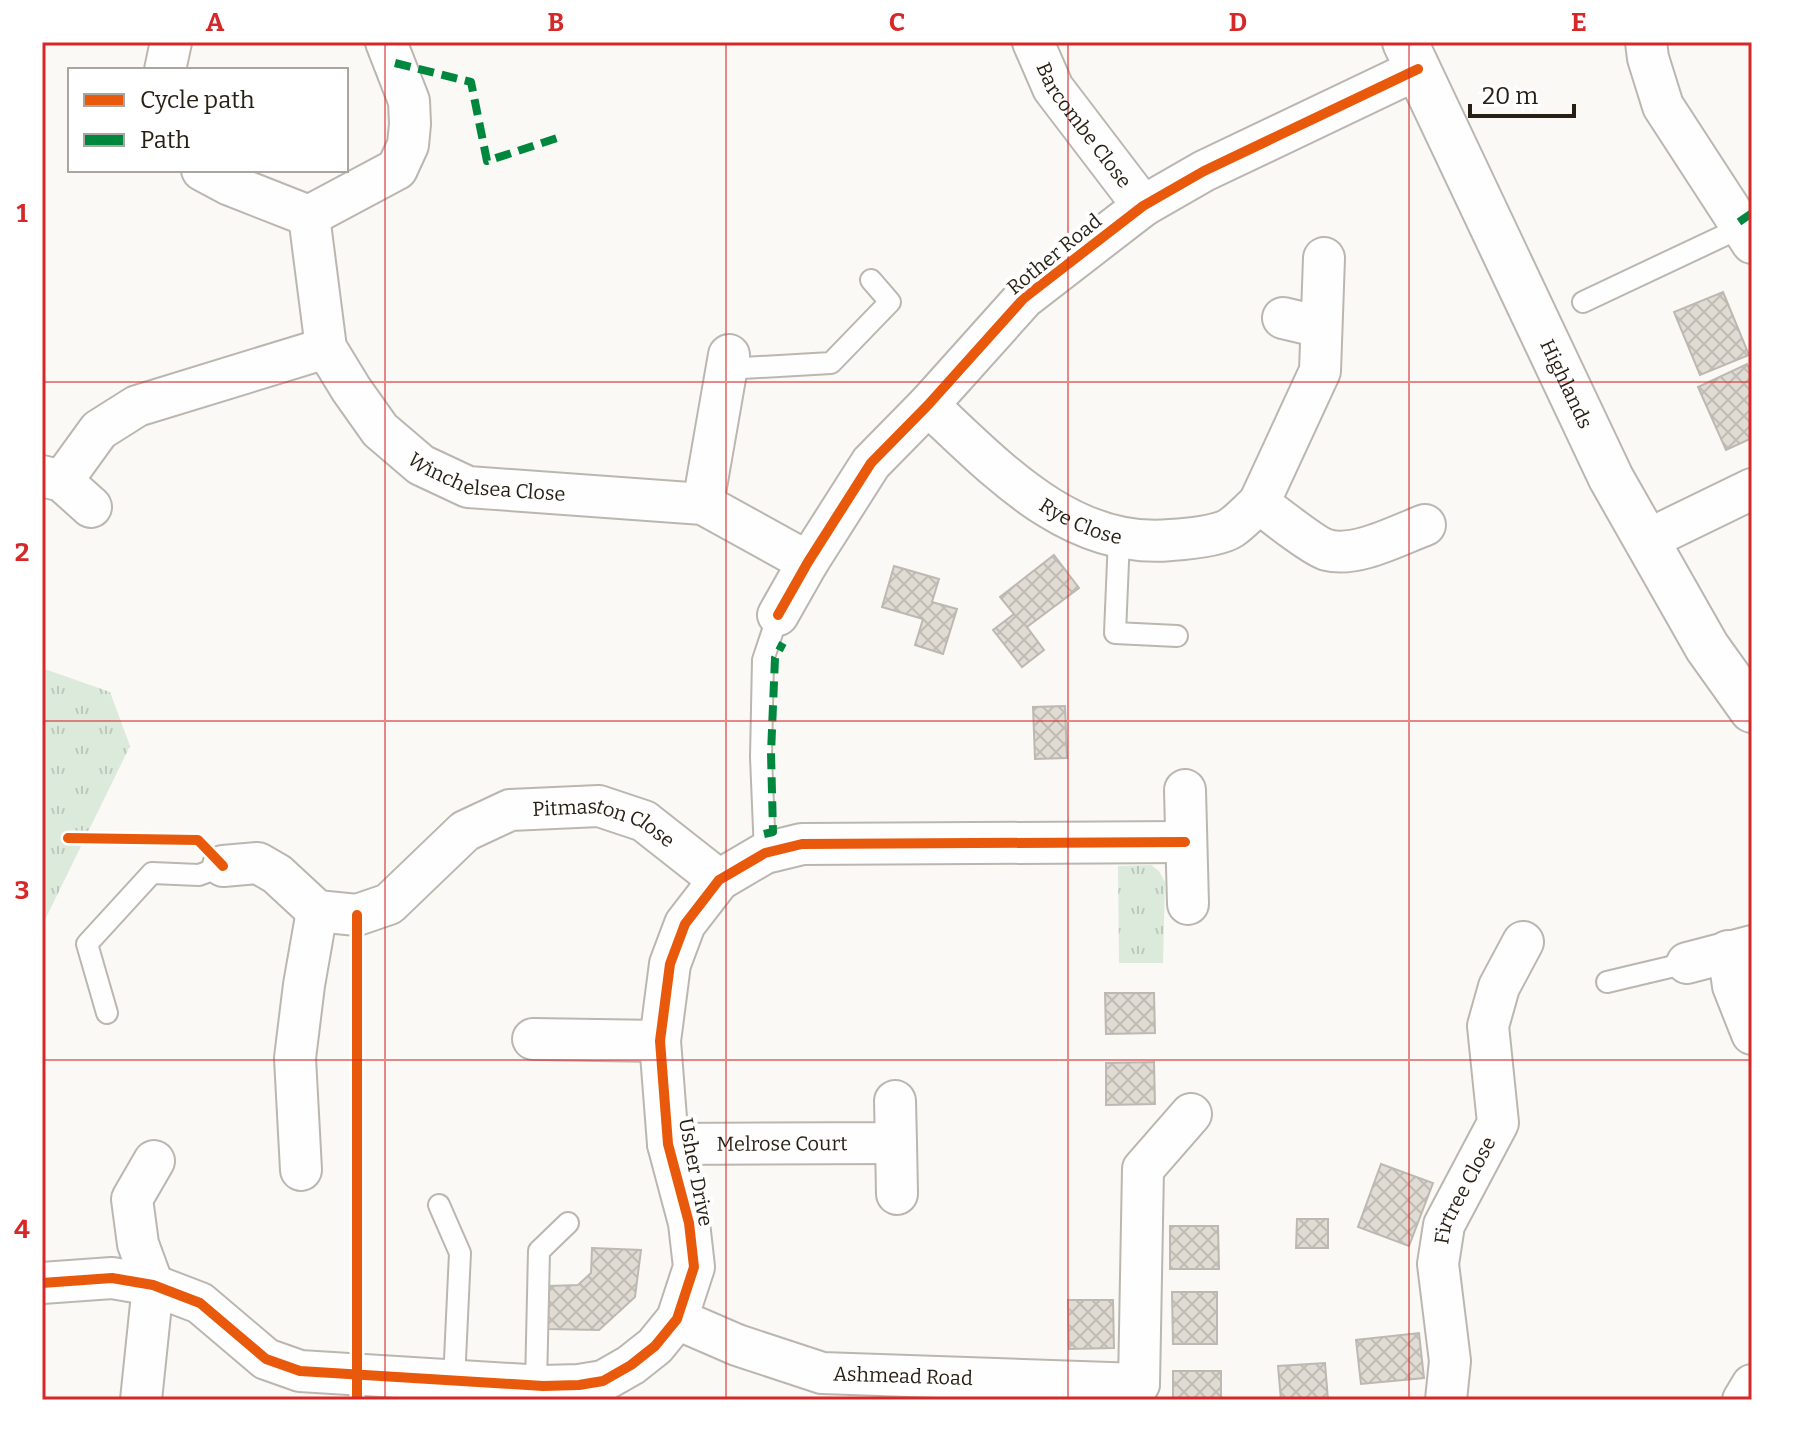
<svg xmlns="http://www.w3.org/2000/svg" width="1794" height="1442" viewBox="0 0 1794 1442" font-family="Bitter,serif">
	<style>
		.park { fill: url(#park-tufts) }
		.building { fill: url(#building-cross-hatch); stroke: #bdb9b2; stroke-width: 2 }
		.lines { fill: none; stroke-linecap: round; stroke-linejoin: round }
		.lane-casing { stroke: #bbb6af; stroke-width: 24 }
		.street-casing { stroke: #bbb6af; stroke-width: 44 }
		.secondary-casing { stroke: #bbb6af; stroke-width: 48 }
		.lane { stroke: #fefefe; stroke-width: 20 }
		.street { stroke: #fefefe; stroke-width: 40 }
		.secondary { stroke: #fefefe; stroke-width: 44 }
		.quiet { stroke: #00873e; stroke-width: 8; stroke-dasharray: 16 8; stroke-linecap: butt }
		.cycleway-casing { stroke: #fff; stroke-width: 15 }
		.cycleway { stroke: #e8590c; stroke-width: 10 }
		.grid { fill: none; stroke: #d62828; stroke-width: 2; stroke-opacity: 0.55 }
		.labels { text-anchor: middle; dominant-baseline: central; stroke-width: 8; stroke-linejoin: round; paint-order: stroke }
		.street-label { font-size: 20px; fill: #271f13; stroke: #fff }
		.neatline { fill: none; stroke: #d62828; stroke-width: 3 }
		.grid-label { font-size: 26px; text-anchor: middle; font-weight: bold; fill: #d62828 }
	</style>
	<defs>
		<pattern id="park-tufts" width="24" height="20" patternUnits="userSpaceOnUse" patternTransform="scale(2)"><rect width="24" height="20" fill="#dceadc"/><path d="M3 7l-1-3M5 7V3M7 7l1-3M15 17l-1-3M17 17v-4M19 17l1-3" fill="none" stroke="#bdc8bc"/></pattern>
		<pattern id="building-cross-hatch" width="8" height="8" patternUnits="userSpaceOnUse" patternTransform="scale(2)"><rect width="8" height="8" fill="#e0dbd3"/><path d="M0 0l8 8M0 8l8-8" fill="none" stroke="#c0bcb4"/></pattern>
	</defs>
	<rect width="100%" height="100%" fill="#fbf9f6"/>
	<g class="park">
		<path d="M42,668L110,692L130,746L42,926Z"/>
		<path d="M1151,865L1159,871L1165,882L1163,963H1119L1118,866Z"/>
	</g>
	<g class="building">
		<path d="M1723,292L1749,355L1700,375L1674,312Z"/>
		<path d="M1747,364L1752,375V438L1726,450L1698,387Z"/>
		<path d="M1054,555L1079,588L1027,627L1044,650L1022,667L993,630L1014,614L1000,597Z"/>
		<path d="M894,566L939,579L932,602L957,609L943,654L915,645L923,619L882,607Z"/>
		<path d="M1065,706L1067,758L1035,759L1033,707Z"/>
		<path d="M1105,993H1154L1155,1033L1106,1034Z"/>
		<path d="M1154,1062L1155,1104L1106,1105V1063Z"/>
		<path d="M1381,1164L1433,1183L1409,1246L1358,1227Z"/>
		<path d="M1297,1219H1328V1248H1296Z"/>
		<path d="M1170,1226H1218L1219,1269H1170Z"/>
		<path d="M592,1248L641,1250L635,1297L599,1330L548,1329L549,1286L578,1285L591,1273Z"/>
		<path d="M1172,1292H1217V1344H1173Z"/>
		<path d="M1068,1300H1113L1114,1348L1069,1349Z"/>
		<path d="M1419,1333L1424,1378L1361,1384L1356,1340Z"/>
		<path d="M1325,1363L1328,1400H1281L1278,1366Z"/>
		<rect x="1173" y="1371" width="48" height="29"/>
	</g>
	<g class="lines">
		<g class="lane-casing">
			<g id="lane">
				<path d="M1583,302L1742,227"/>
				<path d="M726,369L831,363L890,302L871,280"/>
				<path d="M1119,538L1115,633L1177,636"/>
				<path d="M765,853L761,757L763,660L778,615"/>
				<path d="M1607,982L1687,963"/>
				<path d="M107,1013L87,944L152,873L199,875L223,866"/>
				<path d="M439,1205L460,1253L454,1381"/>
				<path d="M536,1385L539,1251L568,1223"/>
			</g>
		</g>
		<g class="street-casing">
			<g id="street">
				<path id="s1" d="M1033,42L1053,88L1143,206"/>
				<path d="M1646,42L1648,58L1663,106L1752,243"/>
				<path d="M165,70L171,42"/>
				<path id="s2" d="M202,170L230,185L309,216L326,348L351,389L380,430L421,465L468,487L703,504L808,562"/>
				<path d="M309,216L397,169L408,145L410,124L409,101L386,42"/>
				<path d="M1283,318L1321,327"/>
				<path id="s3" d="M928,405C996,468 1070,550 1171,540C1186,539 1219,536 1231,528C1241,521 1250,511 1259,503C1272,513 1315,547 1327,550C1356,558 1398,535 1425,525"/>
				<path d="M42,476L62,481L91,507"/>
				<path d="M62,481L99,430L137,406L326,348"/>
				<path d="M1259,503L1320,371L1324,258"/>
				<path d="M703,504L729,355"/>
				<path d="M1645,541L1752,489"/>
				<path d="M778,615L808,562L871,463L928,405L1024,298L1143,206L1204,171L1418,69"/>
				<path d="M1185,790L1188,904"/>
				<path id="s4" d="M223,866L258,863L277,874L317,911L357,915L389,904L465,831L510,810L599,806L644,821L719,880"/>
				<path d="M1728,951L1733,986L1752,1034"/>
				<path d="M1687,963L1752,946"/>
				<path d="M533,1039L660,1041"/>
				<path d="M896,1143L897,1194"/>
				<path id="s5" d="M668,1144L896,1143L895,1101"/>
				<path d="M301,1170L295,1058L304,985L317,911"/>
				<path d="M42,1283L112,1278L153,1285L200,1303L266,1359L300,1371L543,1386L579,1385L603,1381L631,1365L655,1346L677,1319L694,1267L689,1223L668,1144L660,1041L670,964L685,924L719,880L765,853L802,844L1185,842"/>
				<path id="s6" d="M677,1319L737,1345L822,1373L1139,1384L1129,1400"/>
				<path d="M1139,1384L1143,1169L1191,1114"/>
				<path d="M141,1400L153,1285L138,1244L132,1199L154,1161"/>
				<path id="s7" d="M1446,1400L1450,1361L1438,1264L1444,1225L1498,1123L1488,1026L1499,987L1523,942"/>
				<path d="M1743,1400L1752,1385"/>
			</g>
		</g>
		<g class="secondary-casing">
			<g id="secondary">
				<path id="s8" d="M1405,42L1611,478L1707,647L1752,710"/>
			</g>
		</g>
		<use href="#lane" class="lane"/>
		<use href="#street" class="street"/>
		<use href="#secondary" class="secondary"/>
		<g class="quiet">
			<path d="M395,63L471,82L487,161L557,138"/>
			<path d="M1739,222L1752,213"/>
			<path d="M764,834L773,832L771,753L775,658L783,643"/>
		</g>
		<g class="cycleway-casing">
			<g id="cycleway">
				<path d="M778,615L808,562L871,463L928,405L1024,298L1143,206L1204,171L1418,69"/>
				<path d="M68,838L198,840L223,866"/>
				<path d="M42,1283L112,1278L153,1285L200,1303L266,1359L300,1371L543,1386L579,1385L603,1381L631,1365L655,1346L677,1319L694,1267L689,1223L668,1144L660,1041L670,964L685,924L719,880L765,853L802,844L1185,842"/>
				<path d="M357,1400V915"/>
			</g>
		</g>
		<use href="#cycleway" class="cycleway"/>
	</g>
	<path class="grid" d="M385,42V1400M726,42V1400M1068,42V1400M1409,42V1400M42,382H1752M42,721H1752M42,1060H1752"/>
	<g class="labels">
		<g class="street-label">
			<text stroke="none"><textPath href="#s1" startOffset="98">Barcombe Close</textPath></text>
			<text transform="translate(1054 254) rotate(-39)">Rother Road</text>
			<text stroke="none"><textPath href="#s8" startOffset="378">Highlands</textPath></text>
			<text stroke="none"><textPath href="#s2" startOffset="470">Winchelsea Close</textPath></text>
			<text stroke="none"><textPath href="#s3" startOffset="194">Rye Close</textPath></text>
			<text stroke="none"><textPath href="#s4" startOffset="438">Pitmaston Close</textPath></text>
			<text stroke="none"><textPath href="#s5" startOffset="114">Melrose Court</textPath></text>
			<text transform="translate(696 1172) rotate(79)">Usher Drive</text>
			<text stroke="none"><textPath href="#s7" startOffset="216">Firtree Close</textPath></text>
			<text stroke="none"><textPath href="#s6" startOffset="236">Ashmead Road</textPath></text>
		</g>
	</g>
	<rect width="1794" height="1442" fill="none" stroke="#ffffff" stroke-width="88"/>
	<rect x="68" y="68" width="280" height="104" fill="#ffffff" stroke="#a9a5a1" stroke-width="2"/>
	<rect x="84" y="94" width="40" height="12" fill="#e8590c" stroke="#a9a5a1" stroke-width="2"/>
	<text x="140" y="108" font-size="24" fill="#271f13">Cycle path</text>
	<rect x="84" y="134" width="40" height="12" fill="#00873e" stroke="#a9a5a1" stroke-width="2"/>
	<text x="140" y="148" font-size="24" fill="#271f13">Path</text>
	<path d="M1470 104v12h104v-12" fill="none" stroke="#271f13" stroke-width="4"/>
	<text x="1482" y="104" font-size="24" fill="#271f13" stroke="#ffffff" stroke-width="6" paint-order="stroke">20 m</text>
	<rect x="44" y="44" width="1706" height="1354" class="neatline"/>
	<g class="grid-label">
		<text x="215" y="31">A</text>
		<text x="556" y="31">B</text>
		<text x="897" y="31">C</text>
		<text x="1238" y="31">D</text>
		<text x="1579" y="31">E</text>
		<text x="22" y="222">1</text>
		<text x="22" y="561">2</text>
		<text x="22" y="899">3</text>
		<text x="22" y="1238">4</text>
	</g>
</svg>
